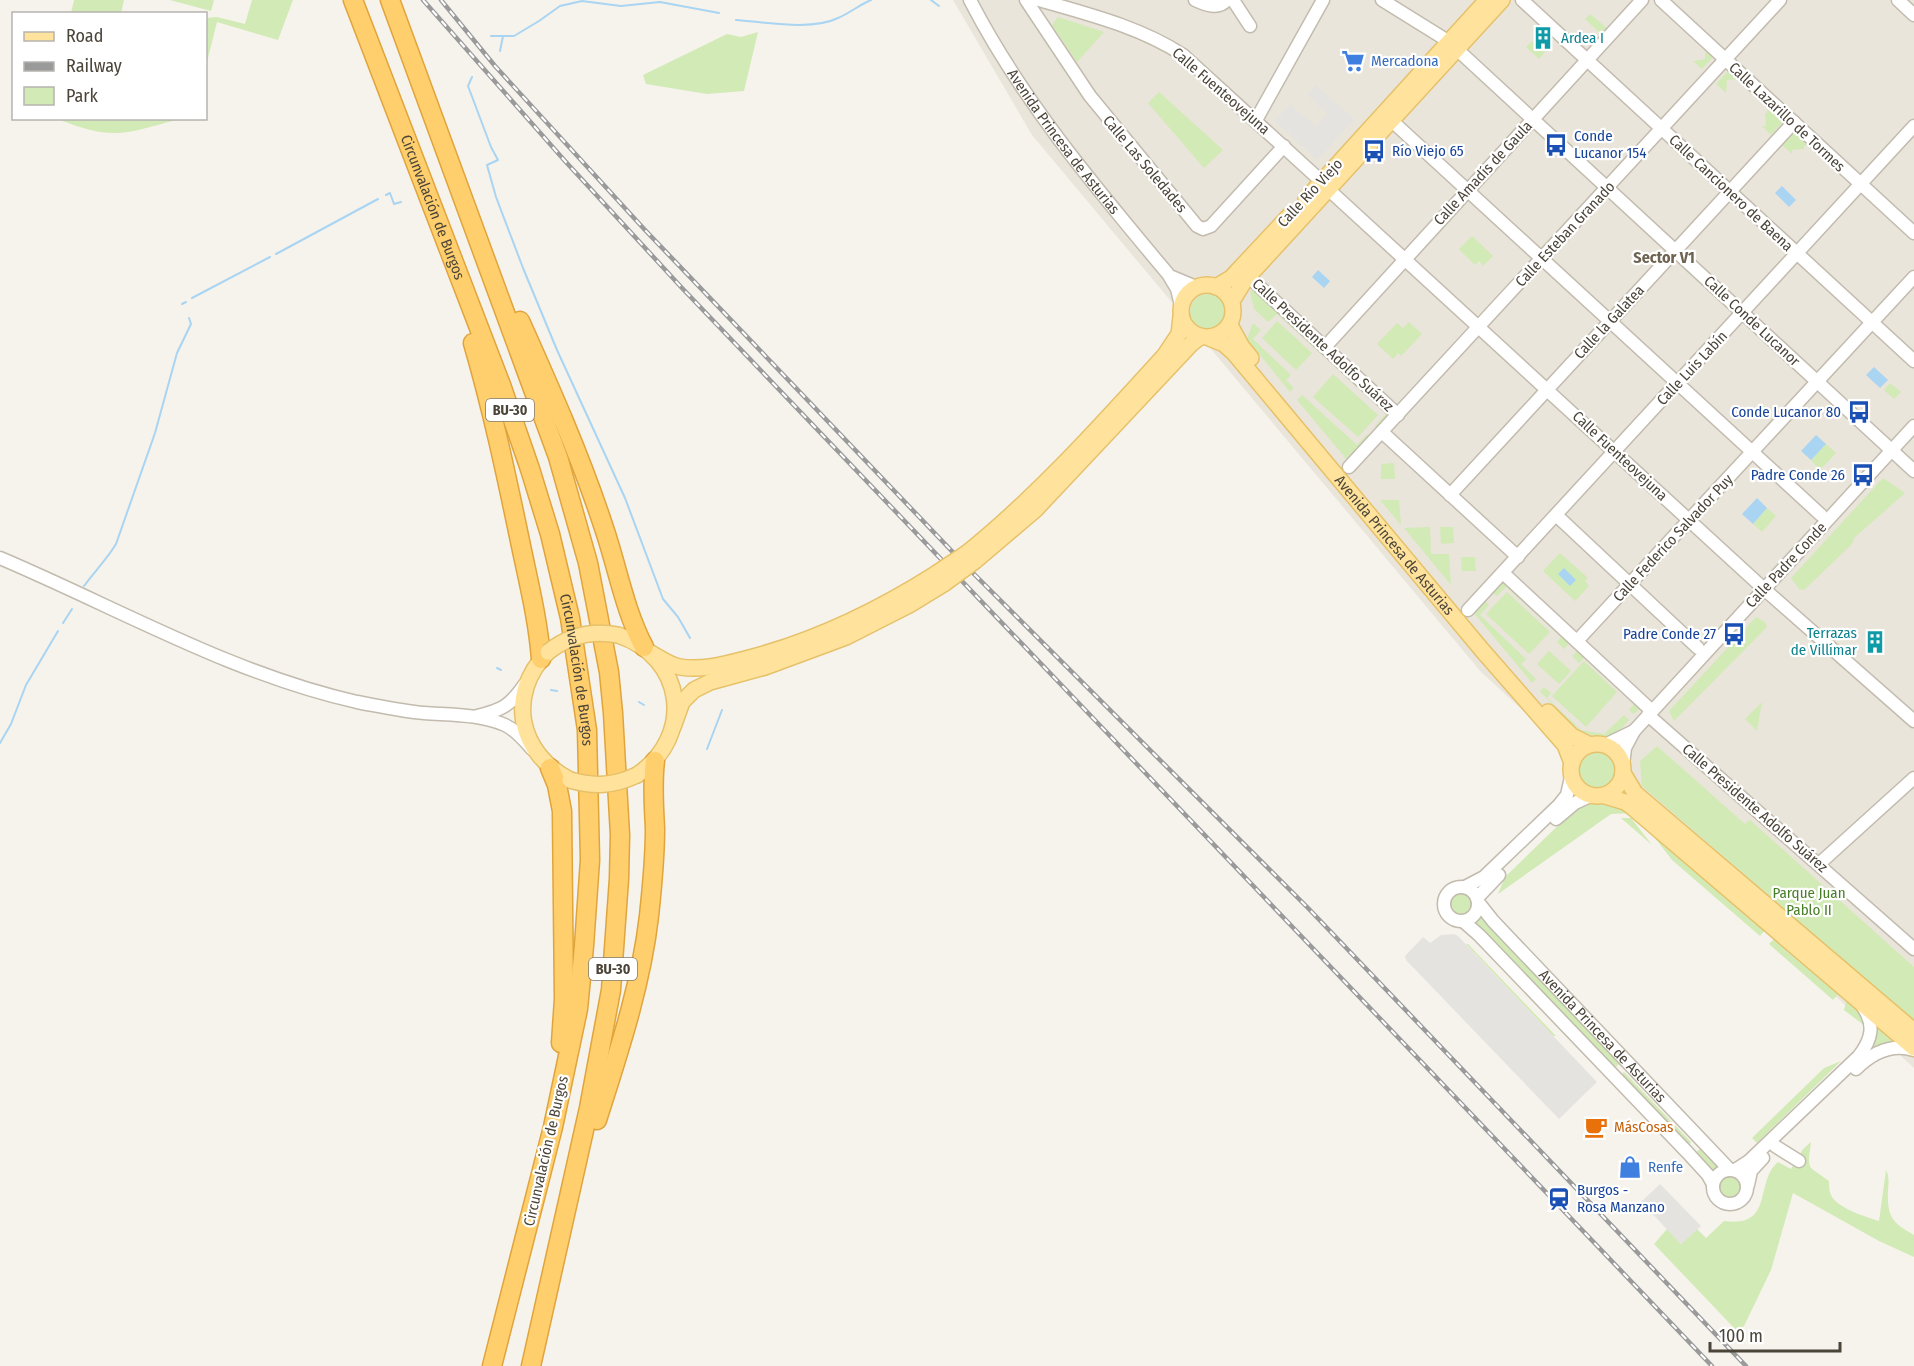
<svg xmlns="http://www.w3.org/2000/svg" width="1914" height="1366" viewBox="0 0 1914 1366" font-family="'Fira Sans Condensed',sans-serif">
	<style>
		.residential { fill: #eae5da }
		.green { fill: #d2eab5 }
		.parking { fill: #e5e3e0 }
		.water { fill: #a9d4f2 }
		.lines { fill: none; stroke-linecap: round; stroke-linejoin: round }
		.stream { stroke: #a9d4f2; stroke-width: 2 }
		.minor-casing { stroke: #c2bbae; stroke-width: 15 }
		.major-casing { stroke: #e6c16a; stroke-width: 18 }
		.highway-casing { stroke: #e0a43c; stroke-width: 21 }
		.minor { stroke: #fff; stroke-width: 12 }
		.major { stroke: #ffe39c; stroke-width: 15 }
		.highway { stroke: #ffcf6e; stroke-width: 18 }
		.rail-casing { stroke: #9a9a9a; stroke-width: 4.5 }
		.rail { stroke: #fff; stroke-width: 2; stroke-dasharray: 7; stroke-linecap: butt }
		.major-bridge-casing { stroke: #e6c16a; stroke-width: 18; stroke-linecap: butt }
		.major-bridge { stroke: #ffe39c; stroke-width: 15 }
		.labels { text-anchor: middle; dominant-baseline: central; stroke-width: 4.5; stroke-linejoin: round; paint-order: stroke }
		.shield { fill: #fff; stroke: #817c74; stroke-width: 1.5 }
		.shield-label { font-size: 14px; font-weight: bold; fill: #4b4439 }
		.culture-label { font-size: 15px; fill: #0d838f; stroke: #fff; text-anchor: start }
		.shop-label { font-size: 15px; fill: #366cbe; stroke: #fff; text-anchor: start }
		.street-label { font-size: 15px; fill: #4b4439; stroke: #fff }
		.transit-label { font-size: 15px; fill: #164399; stroke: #fff; text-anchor: start }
		.park-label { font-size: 15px; fill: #4a7f2a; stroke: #fff }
		.food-label { font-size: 15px; fill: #c56008; stroke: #fff; text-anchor: start }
		.neighbourhood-label { font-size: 16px; font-weight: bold; fill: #6e6250; stroke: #fff }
	</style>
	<rect width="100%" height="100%" fill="#f6f3ec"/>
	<path class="residential" d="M953,0H1914V1068L1481,672L1032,135Z"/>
	<g class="green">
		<path d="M74,0H124L121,13H71Z"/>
		<path d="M170,0H214L211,11Z"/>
		<path d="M252,0H293L278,40L217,22L206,66V18L217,17L245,24Z"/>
		<path d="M1590,14L1607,28L1601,34L1585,19Z"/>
		<path d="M1058,17L1104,32L1077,62L1052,25Z"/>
		<path d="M758,32L744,91L707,94L646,84L643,75L727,34L741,37Z"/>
		<path d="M1532,41L1545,52L1539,59L1526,47Z"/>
		<path d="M1706,46L1715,55L1702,69L1693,61L1705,59Z"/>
		<path d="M1729,70L1740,79L1727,80L1726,93L1716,84Z"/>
		<path d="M1159,92L1223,150L1204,168L1148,103Z"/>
		<path d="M1768,104L1785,120L1771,135L1762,126H1766L1765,113H1767Z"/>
		<path d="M58,119V118L179,119C125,134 112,141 58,119Z"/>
		<path d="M1796,130L1812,145L1804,146V149L1792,150V154L1782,145Z"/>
		<path d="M1472,236L1493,256L1483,266L1479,261L1475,265L1459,249Z"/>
		<path d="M1254,288L1325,353L1323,356L1277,314L1268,322L1254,309L1250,292Z"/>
		<circle cx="1208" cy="312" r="18"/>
		<path d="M1277,321L1312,353L1296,370L1262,338Z"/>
		<path d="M1409,322L1422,334L1401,356L1398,353L1393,359L1377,344L1397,323L1403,328Z"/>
		<path d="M1253,323L1261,330L1253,339L1291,375L1286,380L1294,388L1290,392L1247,339Z"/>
		<path d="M1333,360L1392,415L1379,429L1375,426L1386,414L1331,363Z"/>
		<path d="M1333,374L1378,415L1358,437L1313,397Z"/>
		<path d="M1890,383L1901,392L1894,399L1884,390Z"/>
		<path d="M1302,395L1357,445L1367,434L1371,438L1349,462L1297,400Z"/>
		<path d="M1826,444L1836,453L1820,470L1811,460Z"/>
		<path d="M1394,463L1395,479H1381V464Z"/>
		<path d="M1883,478L1905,493L1854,538L1853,543L1804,590L1799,589L1791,578Z"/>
		<path d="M1380,500H1399L1401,525Z"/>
		<path d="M1767,508L1776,516L1762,532L1753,524Z"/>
		<path d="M1430,527L1431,554H1449L1451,585L1404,528Z"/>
		<path d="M1440,527H1453L1454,543L1441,544Z"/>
		<path d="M1560,553L1588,578L1585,581L1589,586L1575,601L1543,571Z"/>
		<path d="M1461,557H1475L1476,571H1462Z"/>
		<path d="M1504,579L1571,641L1564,649L1557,642L1561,637L1506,587L1497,596L1492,592Z"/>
		<path d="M1507,592L1550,632L1529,654L1486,614Z"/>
		<path d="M1484,600L1489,605L1480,615L1526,659L1521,664L1536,679L1532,683L1473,612Z"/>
		<path d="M1756,617L1765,622L1767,627L1674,721L1669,711Z"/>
		<path d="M1579,649L1642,706L1634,714L1629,710L1634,704L1584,658L1579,663L1572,656Z"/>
		<path d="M1549,651L1571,671L1559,684L1537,664Z"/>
		<path d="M1584,661L1617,692L1586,727L1552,696Z"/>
		<path d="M1544,687L1551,693L1547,698L1581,730L1604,734L1624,715L1629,720C1625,724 1621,730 1615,733C1584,748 1558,710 1540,691Z"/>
		<path d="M1762,702L1757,731L1745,719Z"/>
		<path d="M1657,746L1745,824L1750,820L1914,967V1021L1642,786L1640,761Z"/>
		<circle cx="1597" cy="771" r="18"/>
		<path d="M1587,804H1612L1633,813L1611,814L1498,894L1505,877L1572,812L1578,807Z"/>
		<path d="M1621,818H1631L1652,845Z"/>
		<path d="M1641,820L1766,929L1760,936L1672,860Z"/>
		<circle cx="1461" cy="904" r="12"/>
		<path d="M1482,916L1620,1063L1613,1070L1474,924Z"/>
		<path d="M1776,937L1840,992L1833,1000L1769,944Z"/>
		<path d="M1466,944H1468L1556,1036H1553Z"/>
		<path d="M1847,998L1861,1013L1865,1026L1844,1010Z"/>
		<path d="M1875,1023L1900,1044L1869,1052C1875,1042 1876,1034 1875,1023Z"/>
		<path d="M1841,1061L1757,1143L1752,1138L1824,1068Z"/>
		<path d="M1624,1072L1691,1142L1689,1145L1622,1074Z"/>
		<path d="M1811,1142C1807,1172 1807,1164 1829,1181C1829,1186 1829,1191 1831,1195C1837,1208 1866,1217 1879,1221L1886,1170C1889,1176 1889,1182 1888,1189C1887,1216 1891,1222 1914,1235V1257L1879,1241L1793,1193L1771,1270L1744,1326L1737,1331L1654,1244L1667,1229L1681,1244L1697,1229L1706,1238L1724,1221C1775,1228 1754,1182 1778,1162L1791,1169L1803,1149Z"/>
		<path d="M1702,1147L1720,1166L1711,1174L1694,1154Z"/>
		<circle cx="1731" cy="1187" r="12"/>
	</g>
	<g class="parking">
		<path d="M1316,85L1354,119L1317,160L1275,121L1290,104L1316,127L1327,114L1307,94Z"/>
		<path d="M1454,934L1458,936L1597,1082L1559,1119L1406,960L1405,956L1423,937L1430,943L1441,935Z"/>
		<path d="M1660,1184L1701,1226L1681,1244L1641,1202Z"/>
	</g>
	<g class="water">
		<path d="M1782,186L1796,200L1789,207L1775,193Z"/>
		<path d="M1318,270L1330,281L1324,288L1312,277Z"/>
		<path d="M1874,367L1888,380L1880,388L1866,375Z"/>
		<path d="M1816,435L1826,444L1811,460L1801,451Z"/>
		<path d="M1757,498L1767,508L1753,524L1742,514Z"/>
		<path d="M1564,568L1576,580L1570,586L1558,574Z"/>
	</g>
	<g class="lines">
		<g class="stream">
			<path d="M931,0L939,6"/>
			<path d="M736,20C765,22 812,31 838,18C850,13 859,5 871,0"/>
			<path d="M491,36H514L539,21L560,6L582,1L621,6L660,2L719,13"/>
			<path d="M500,51L503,36"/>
			<path d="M472,77L468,86L491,147L498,160L487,165L496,197L523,268L557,350L625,498L663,599L678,617L690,638"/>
			<path d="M386,195L390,193L394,204L401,202"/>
			<path d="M276,254L378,199"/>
			<path d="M192,298L270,257"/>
			<path d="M182,304L186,302"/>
			<path d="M84,586C95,571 107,559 116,544L155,433L177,353L191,324L189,318"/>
			<path d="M63,623L72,609"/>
			<path d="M497,668L501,670"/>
			<path d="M551,690L557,691"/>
			<path d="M639,702L644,705"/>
			<path d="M0,743L11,724L26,685L58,631"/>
			<path d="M707,749L722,710"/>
		</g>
		<g class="minor-casing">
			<g id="minor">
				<path id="s1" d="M970,0C1022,101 1096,188 1168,274L1177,289L1181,305"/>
				<path d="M1026,0L1090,96L1197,226L1203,229L1211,226L1284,146"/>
				<path d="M1039,0C1088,14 1140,27 1183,55L1321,181"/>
				<path d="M1195,0C1206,5 1218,10 1227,0"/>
				<path d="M1233,0L1250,26"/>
				<path d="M1382,0L1448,41L1914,471"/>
				<path d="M1522,0L1914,361"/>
				<path d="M1661,0L1914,233"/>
				<path d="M1898,0L1914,15"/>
				<path d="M1256,120L1323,0"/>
				<path d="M1392,121L1821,515"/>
				<path d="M1328,189L1764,589L1914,721"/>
				<path d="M1248,276L1398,415"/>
				<path d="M1172,277L1196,287"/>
				<path d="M1325,347L1642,0"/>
				<path d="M1382,432L1518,557"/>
				<path d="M1349,467L1780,0"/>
				<path d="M1450,495L1794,122"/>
				<path d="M1556,515L1698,648"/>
				<path d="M0,558C118,608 232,674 357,702C379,706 402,711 424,713C451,715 480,714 505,725C516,730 524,740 532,749"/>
				<path d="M1503,573L1652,711"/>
				<path d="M1468,610L1914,126"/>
				<path d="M1577,641L1914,277"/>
				<path d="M1648,715L1914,949"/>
				<path d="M477,716C502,710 510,706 525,684"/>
				<path d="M1605,745L1634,731"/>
				<path d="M1623,765L1625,748L1634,731L1914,426"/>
				<path d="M1556,819L1575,803L1590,796"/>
				<path d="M1819,864L1914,778"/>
				<circle cx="1461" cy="904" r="17"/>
				<path d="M1465,887L1484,877L1559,805L1567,795L1571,777"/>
				<path d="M1477,898L1499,875"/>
				<path id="s2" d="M1478,902L1493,921L1729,1169"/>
				<path d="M1463,921L1479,935L1687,1152L1708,1175L1713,1184"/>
				<path d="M1856,1069C1872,1053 1891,1043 1914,1050"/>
				<path d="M1775,1146L1799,1161"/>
				<circle cx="1730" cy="1187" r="17"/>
				<path d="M1735,1170L1749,1161L1859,1056C1872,1039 1875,1025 1863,1007"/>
				<path d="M1748,1185L1751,1171L1763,1158"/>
			</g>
		</g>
		<g class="major-casing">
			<g id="major">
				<path d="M1306,199L1487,0"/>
				<circle cx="1207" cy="311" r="26"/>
				<path d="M1216,287L1231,278L1289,216"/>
				<path d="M1232,301L1245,280L1502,0"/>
				<path d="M1230,325L1242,347L1251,358"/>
				<path id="s3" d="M1209,338L1224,344L1234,353L1482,650L1565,745L1572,763"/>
				<path d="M967,553C1040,494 1102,424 1165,355L1179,334L1181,317"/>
				<path d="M975,561L1035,510L1191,344L1200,337"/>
				<path d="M618,635C685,657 695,736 637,775"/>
				<path d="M548,652C506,694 518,753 570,780"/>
				<path d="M651,653C660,658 669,665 680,667C704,671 729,663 753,657C819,639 879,610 937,573"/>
				<path d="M1548,712L1572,736L1590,745"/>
				<path d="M673,727L682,702L694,690L710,682L765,667L846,637L909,605L945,583"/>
				<circle cx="1597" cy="770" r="26"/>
				<path d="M1623,773L1635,793L1914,1031"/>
				<path d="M1605,796L1625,802L1632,807L1914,1048"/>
			</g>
		</g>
		<g class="highway-casing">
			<g id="highway">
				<path id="s4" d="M353,0L501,385L530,469L550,534L570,618L587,730L590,860L584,946L578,1009L553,1127L492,1366"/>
				<path d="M390,0L558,457L588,563L609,672L613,713L620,835L619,879L611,990L589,1108L531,1366"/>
				<path d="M520,321C550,388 580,455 603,525C617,565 624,609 644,647"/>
				<path d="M473,343C492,408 506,474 520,541C528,580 538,619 541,659"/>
				<path d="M550,768L557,785L562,811L564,999L561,1043"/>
				<path d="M597,1120C618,1054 641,986 649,916C652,888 655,858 655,829C654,806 652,784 655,761"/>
			</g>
		</g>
		<use href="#minor" class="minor"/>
		<use href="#major" class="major"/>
		<use href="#highway" class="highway"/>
		<g class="rail-casing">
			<g id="rail">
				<path d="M423,0L565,161L682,288L1712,1366"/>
				<path d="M441,0L495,66L645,230L968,568L1308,908L1746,1366"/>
			</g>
		</g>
		<use href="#rail" class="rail"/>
		<g class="major-bridge-casing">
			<g id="major-bridge">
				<path d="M937,573L967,553"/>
				<path d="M945,583L975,561"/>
				<path d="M548,652C569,635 592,630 618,635"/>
				<path d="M570,780C594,787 614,786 637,775"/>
			</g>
		</g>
		<use href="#major-bridge" class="major-bridge"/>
	</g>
	<defs>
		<g id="building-bare" transform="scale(1.8)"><path d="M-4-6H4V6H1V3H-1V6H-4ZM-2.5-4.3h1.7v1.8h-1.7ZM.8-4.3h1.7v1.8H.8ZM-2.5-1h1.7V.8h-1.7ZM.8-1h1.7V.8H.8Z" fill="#0f9aa8" stroke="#fff" stroke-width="2.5" paint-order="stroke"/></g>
		<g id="supermarket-bare" transform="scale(1.8)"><path d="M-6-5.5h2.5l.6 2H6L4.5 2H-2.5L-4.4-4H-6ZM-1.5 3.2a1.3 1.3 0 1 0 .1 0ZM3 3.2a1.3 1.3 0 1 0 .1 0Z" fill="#3f7fe0" stroke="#fff" stroke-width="2.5" paint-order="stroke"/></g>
		<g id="bus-bare" transform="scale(1.8)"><path d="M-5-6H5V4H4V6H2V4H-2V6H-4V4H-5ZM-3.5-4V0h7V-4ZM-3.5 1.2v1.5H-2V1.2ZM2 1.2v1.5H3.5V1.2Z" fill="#1a4fb4" stroke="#fff" stroke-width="2.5" paint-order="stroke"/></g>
		<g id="cafe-bare" transform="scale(1.8)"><path d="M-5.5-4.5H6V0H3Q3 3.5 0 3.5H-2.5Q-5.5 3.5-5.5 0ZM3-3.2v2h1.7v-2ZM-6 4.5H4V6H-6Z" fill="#e8710a" stroke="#fff" stroke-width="2.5" paint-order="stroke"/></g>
		<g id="shop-bare" transform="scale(1.8)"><path d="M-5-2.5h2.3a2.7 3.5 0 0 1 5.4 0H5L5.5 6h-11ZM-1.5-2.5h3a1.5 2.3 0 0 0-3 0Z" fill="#3f7fe0" stroke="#fff" stroke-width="2.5" paint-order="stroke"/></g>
		<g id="station-bare" transform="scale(1.8)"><path d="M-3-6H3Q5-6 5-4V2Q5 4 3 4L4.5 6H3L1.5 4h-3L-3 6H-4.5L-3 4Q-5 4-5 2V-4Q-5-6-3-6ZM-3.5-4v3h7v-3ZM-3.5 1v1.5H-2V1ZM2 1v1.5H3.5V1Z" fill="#1a4fb4" stroke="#fff" stroke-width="2.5" paint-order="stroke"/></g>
	</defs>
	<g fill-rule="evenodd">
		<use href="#building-bare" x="1543" y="38"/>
		<use href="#supermarket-bare" x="1353" y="61"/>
		<use href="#bus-bare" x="1556" y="145"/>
		<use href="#bus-bare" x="1374" y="151"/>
		<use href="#bus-bare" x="1859" y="412"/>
		<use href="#bus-bare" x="1863" y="475"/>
		<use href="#bus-bare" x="1734" y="634"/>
		<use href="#building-bare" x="1875" y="642"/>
		<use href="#cafe-bare" x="1596" y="1127"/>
		<use href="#shop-bare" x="1630" y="1167"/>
		<use href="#station-bare" x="1559" y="1199"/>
	</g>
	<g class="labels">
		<g class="shield">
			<rect x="486" y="399" width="48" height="22" rx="4.5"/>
			<rect x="589" y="958" width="48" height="22" rx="4.5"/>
		</g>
		<g class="shield-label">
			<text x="510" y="410">BU-30</text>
			<text x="613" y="969">BU-30</text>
		</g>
		<g class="culture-label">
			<text x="1561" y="38">Ardea I</text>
			<text x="1857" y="633" text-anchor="end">Terrazas<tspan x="1857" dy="17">de Villímar</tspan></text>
		</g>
		<g class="shop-label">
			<text x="1371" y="61">Mercadona</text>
			<text x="1648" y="1167">Renfe</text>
		</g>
		<g class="street-label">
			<text transform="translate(1221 91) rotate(41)">Calle Fuenteovejuna</text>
			<text transform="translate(1787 117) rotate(43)">Calle Lazarillo de Tormes</text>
			<text stroke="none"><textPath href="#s1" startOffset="170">Avenida Princesa de Asturias</textPath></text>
			<text transform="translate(1145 164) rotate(50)">Calle Las Soledades</text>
			<text transform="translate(1483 173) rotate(-47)">Calle Amadís de Gaula</text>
			<text transform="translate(1310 193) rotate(-47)">Calle Río Viejo</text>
			<text transform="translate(1731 193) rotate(43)">Calle Cancionero de Baena</text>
			<text stroke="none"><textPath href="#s4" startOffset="222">Circunvalación de Burgos</textPath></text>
			<text transform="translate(1565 234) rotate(-47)">Calle Esteban Granado</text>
			<text transform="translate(1752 321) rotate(43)">Calle Conde Lucanor</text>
			<text transform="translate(1609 322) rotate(-47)">Calle la Galatea</text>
			<text transform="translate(1323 345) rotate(43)">Calle Presidente Adolfo Suárez</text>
			<text transform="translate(1692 368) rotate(-47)">Calle Luis Labín</text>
			<text transform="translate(1620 456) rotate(43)">Calle Fuenteovejuna</text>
			<text transform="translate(1673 538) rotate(-47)">Calle Federico Salvador Puy</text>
			<text stroke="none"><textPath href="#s3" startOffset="280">Avenida Princesa de Asturias</textPath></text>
			<text transform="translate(1786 565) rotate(-47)">Calle Padre Conde</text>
			<text stroke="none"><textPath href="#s4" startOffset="708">Circunvalación de Burgos</textPath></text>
			<text transform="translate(1755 808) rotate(41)">Calle Presidente Adolfo Suárez</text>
			<text stroke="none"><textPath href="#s2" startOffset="183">Avenida Princesa de Asturias</textPath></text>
			<text transform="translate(546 1151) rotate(-77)">Circunvalación de Burgos</text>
		</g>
		<g class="transit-label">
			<text x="1574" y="136">Conde<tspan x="1574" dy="17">Lucanor 154</tspan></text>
			<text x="1392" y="151">Río Viejo 65</text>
			<text x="1841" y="412" text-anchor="end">Conde Lucanor 80</text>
			<text x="1845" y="475" text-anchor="end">Padre Conde 26</text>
			<text x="1716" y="634" text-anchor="end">Padre Conde 27</text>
			<text x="1577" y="1190">Burgos -<tspan x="1577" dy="17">Rosa Manzano</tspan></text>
		</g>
		<g class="park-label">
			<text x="1809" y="893">Parque Juan<tspan x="1809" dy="17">Pablo II</tspan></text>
		</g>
		<g class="food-label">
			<text x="1614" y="1127">MásCosas</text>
		</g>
		<g class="neighbourhood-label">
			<text x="1664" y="257">Sector V1</text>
		</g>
	</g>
	<rect x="12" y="12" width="195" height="108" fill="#ffffff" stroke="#b7b4b0" stroke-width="1.5"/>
	<rect x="24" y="32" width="30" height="9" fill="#ffe39c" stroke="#b7b4b0" stroke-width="1.5"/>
	<text x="66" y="42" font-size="18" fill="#4b4439">Road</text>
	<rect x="24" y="62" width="30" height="9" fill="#9a9a9a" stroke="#b7b4b0" stroke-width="1.5"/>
	<text x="66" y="72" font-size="18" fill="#4b4439">Railway</text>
	<rect x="24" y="87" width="30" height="18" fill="#d2eab5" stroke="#b7b4b0" stroke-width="1.5"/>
	<text x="66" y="102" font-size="18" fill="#4b4439">Park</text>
	<path d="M1710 1342v9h130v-9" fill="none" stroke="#4b4439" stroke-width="3"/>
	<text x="1719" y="1342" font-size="18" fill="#4b4439" stroke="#ffffff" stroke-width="4.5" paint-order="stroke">100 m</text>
</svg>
